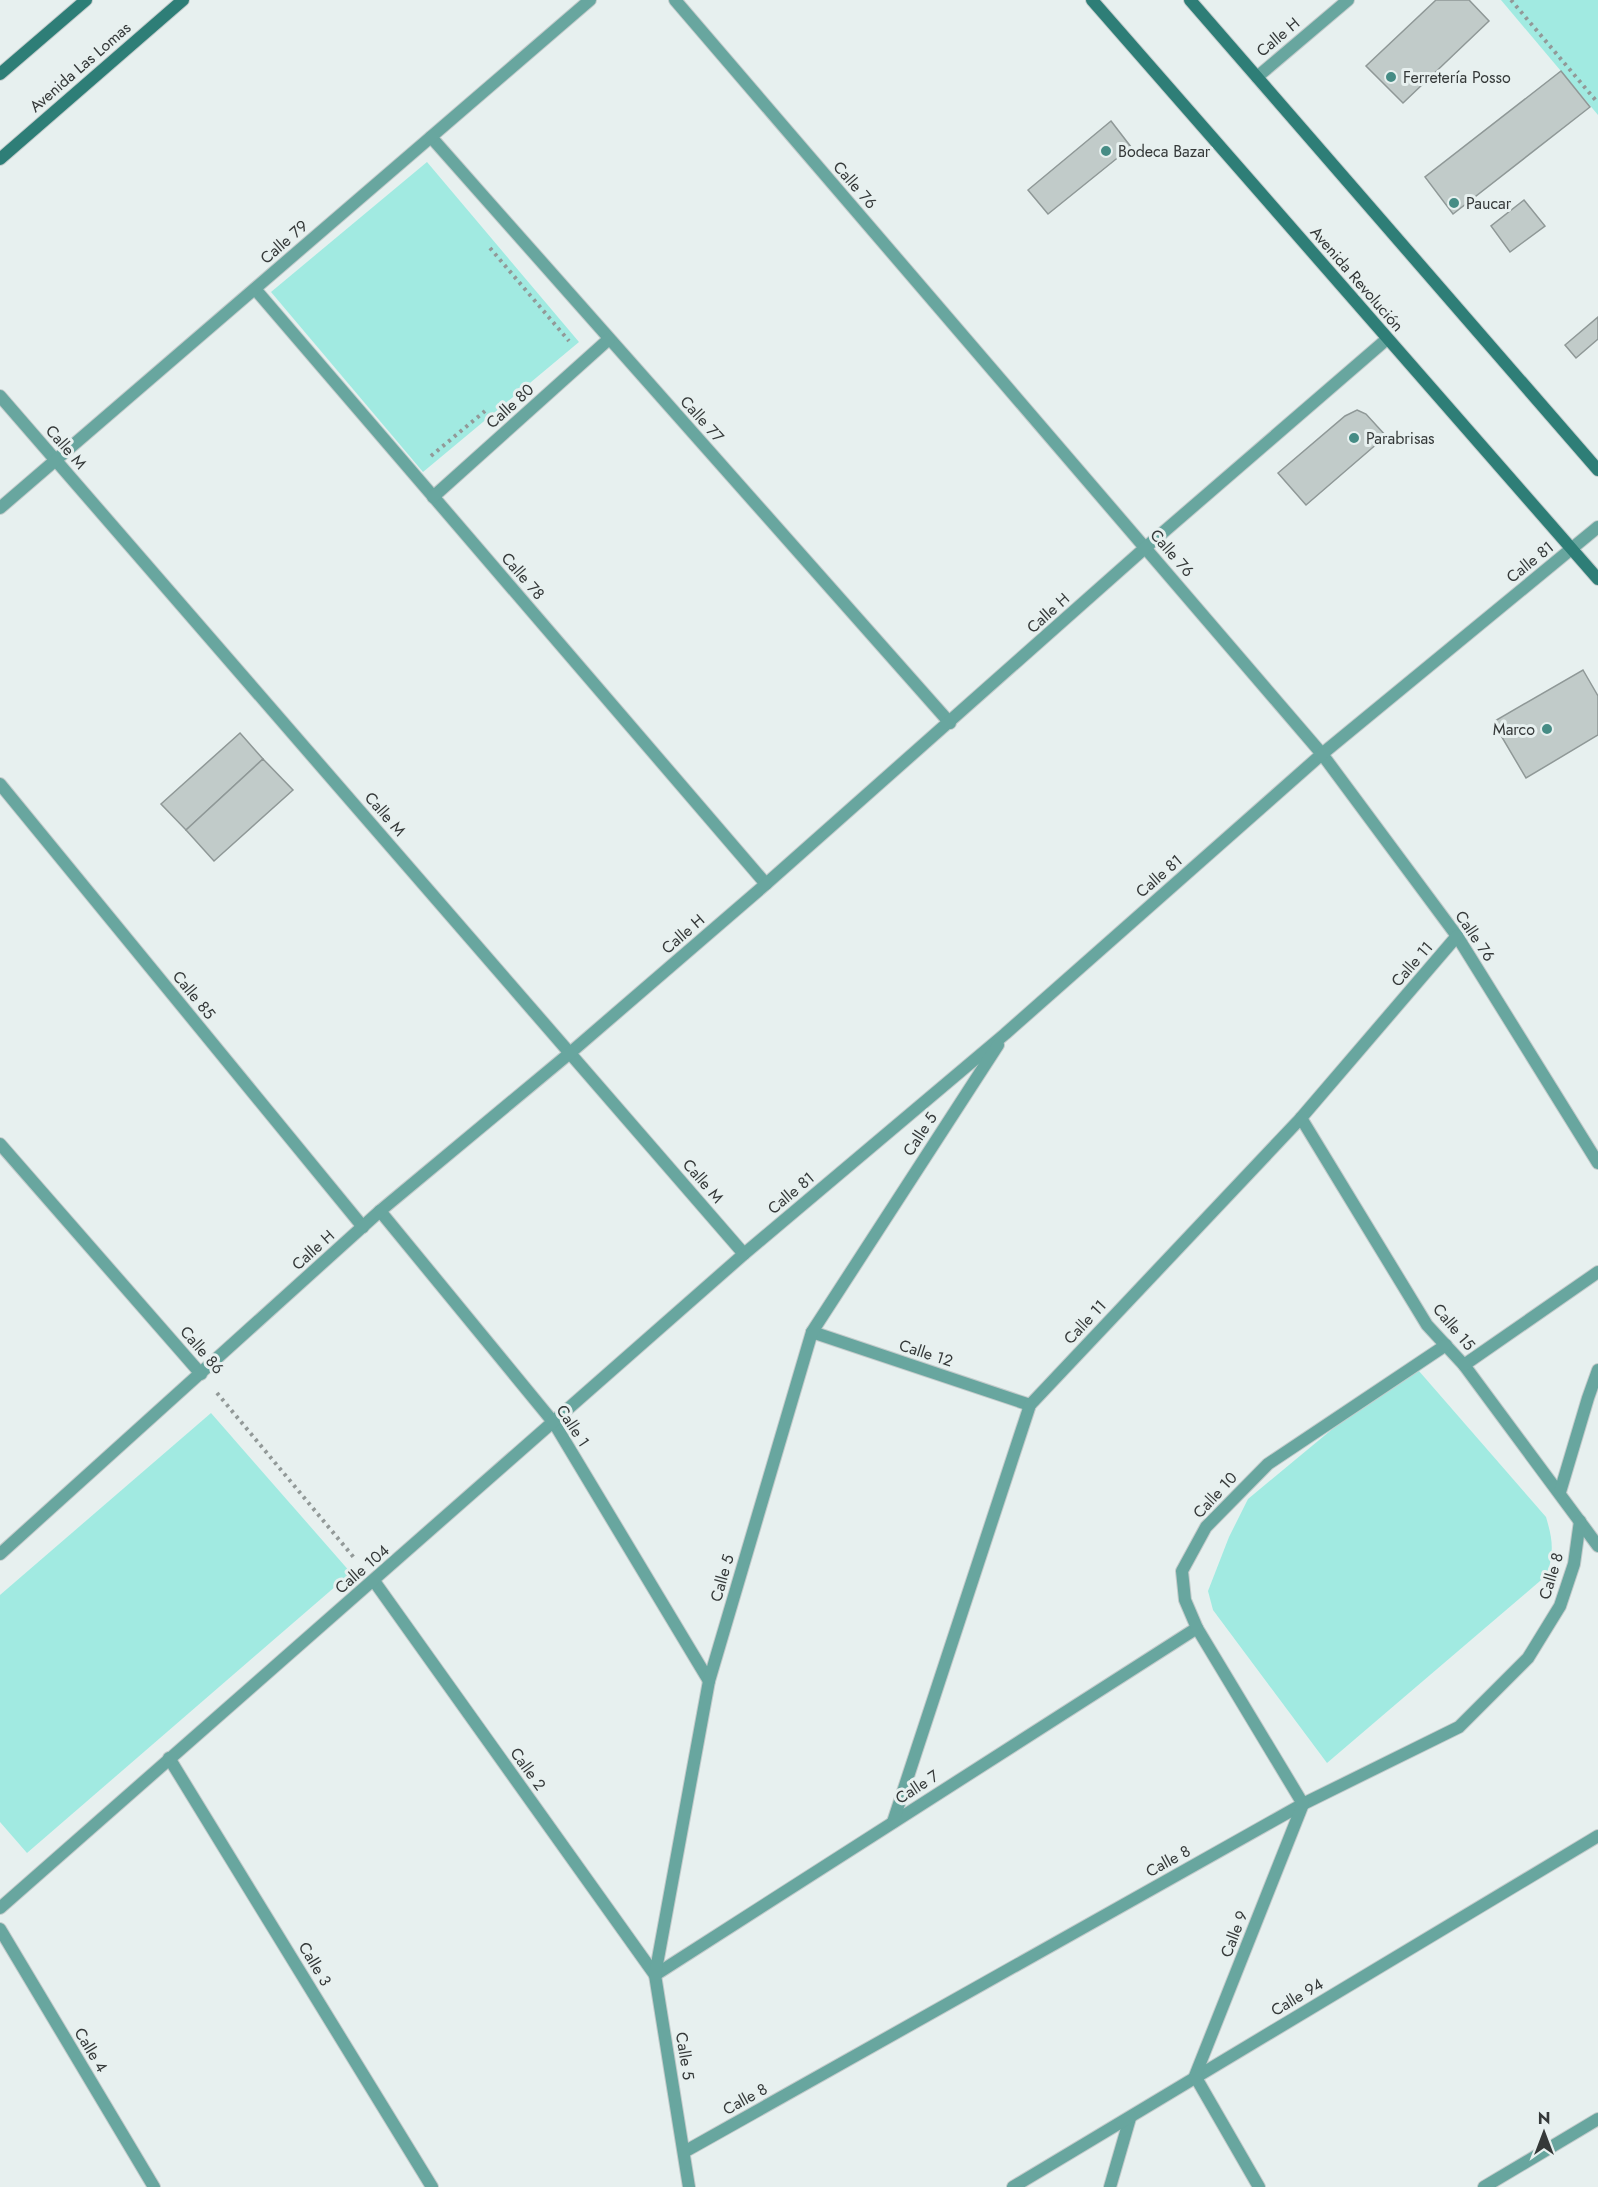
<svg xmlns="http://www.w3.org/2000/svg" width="1598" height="2187" viewBox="0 0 1598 2187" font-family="Jost,sans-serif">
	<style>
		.green { fill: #a1eae1 }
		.building { fill: #c1cbc9; stroke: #8f9897; stroke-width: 1.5 }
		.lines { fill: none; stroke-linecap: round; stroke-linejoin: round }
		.lane-casing { stroke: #c3cbcb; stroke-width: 14 }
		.street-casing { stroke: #c3cbcb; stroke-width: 14 }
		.secondary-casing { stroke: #c3cbcb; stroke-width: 14 }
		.path { stroke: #929998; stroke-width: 4; stroke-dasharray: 3 4.5; stroke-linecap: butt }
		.lane { stroke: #68a69f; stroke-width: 12 }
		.street { stroke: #68a69f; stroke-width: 12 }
		.secondary { stroke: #2e7e77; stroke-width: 12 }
		.poi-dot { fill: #468c85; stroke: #e7f0ef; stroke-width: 2 }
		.labels { text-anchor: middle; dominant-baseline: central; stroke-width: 6; stroke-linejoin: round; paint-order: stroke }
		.street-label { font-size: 16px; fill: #353939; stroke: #e7f0ef }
		.poi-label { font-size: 16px; fill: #353939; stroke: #e7f0ef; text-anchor: start }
	</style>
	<rect width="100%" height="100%" fill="#e7f0ef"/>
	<g class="green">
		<path d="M1501,0H1598V115Z"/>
		<path d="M427,162L579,342L423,472L271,292Z"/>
		<path d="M1412,1363L1546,1517C1553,1540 1554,1552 1547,1575L1327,1763L1213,1610L1208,1591L1229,1537L1248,1499Z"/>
		<path d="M211,1413L351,1573L27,1853L0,1822V1595Z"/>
	</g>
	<g class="building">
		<path d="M1436,0H1469L1489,21L1403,103L1366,66Z"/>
		<path d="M1561,71L1590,107L1453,214L1425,177Z"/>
		<path d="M1111,121L1131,147L1048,214L1028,190Z"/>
		<path d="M1524,200L1545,226L1510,252L1491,226Z"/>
		<path d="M1598,317V339L1576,358L1565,345Z"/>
		<path d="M1357,410L1366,414L1386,436L1306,505L1278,473L1345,416Z"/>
		<path d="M1583,670L1598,696V735L1526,778L1493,722Z"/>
		<path d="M240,733L263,759L186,830L161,804Z"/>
		<path d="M263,759L293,790L214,861L186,830Z"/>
	</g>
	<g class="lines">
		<g class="lane-casing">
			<path id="lane" d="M1110,2187L1130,2118"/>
		</g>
		<g class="street-casing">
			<g id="street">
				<path d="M675,0L1322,754L1457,936L1598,1163"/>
				<path d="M1257,77L1348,0"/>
				<path d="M431,137L950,723"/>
				<path d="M255,289L766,884"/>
				<path d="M0,396L744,1254"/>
				<path d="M433,497L609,339"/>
				<path d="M0,508L590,0"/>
				<path d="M0,784L363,1227"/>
				<path d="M1301,1118L1427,1325L1464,1365L1598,1546"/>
				<path d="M0,1144L201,1374"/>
				<path d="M380,1211L554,1423L709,1681"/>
				<path d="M812,1332L1030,1405"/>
				<path d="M1464,1365L1598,1272"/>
				<path d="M1560,1492L1588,1398L1598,1370"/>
				<path d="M0,1554L380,1211L570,1053L766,884L1145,548L1387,339"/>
				<path d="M374,1581L655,1975L1197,1628"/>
				<path d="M169,1758L432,2187"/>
				<path d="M893,1822L1030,1405L1301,1118L1457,936"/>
				<path d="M0,1908L744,1254L1005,1034L1322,754L1598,527"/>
				<path d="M0,1929L154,2187"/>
				<path d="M684,2152L1303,1804L1459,1727L1528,1658L1560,1606L1574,1564L1580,1521"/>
				<path d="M689,2187L655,1975L709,1681L812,1332L998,1045"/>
				<path d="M1013,2187L1598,1836"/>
				<path d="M1259,2187L1195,2076L1303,1804L1197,1628L1185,1600L1182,1571L1206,1527L1268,1464L1446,1345"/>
				<path d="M1484,2187L1598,2119"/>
			</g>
		</g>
		<g class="secondary-casing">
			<g id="secondary">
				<path d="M1092,0L1598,579"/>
				<path d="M1190,0L1598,470"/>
				<path d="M0,74L86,0"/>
				<path d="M0,159L183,0"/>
			</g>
		</g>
		<g class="path">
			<path d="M1511,0L1598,103"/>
			<path d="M490,248L569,341"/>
			<path d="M431,456L485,411"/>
			<path d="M217,1393L356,1560"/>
		</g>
		<use href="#lane" class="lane"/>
		<use href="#street" class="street"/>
		<use href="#secondary" class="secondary"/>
	</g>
	<g class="poi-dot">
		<circle cx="1391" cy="77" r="6"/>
		<circle cx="1106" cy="151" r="6"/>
		<circle cx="1454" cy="203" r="6"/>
		<circle cx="1354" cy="438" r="6"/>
		<circle cx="1547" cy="729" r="6"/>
	</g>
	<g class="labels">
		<g class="street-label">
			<text transform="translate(1278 37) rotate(-40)">Calle H</text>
			<text transform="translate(80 67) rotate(-41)">Avenida Las Lomas</text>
			<text transform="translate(855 185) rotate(49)">Calle 76</text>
			<text transform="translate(284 242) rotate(-41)">Calle 79</text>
			<text transform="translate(1357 279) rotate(49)">Avenida Revolución</text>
			<text transform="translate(510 406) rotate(-42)">Calle 80</text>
			<text transform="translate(702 419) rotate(48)">Calle 77</text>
			<text transform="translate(66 447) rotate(49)">Calle M</text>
			<text transform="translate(1172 553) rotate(49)">Calle 76</text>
			<text transform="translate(1530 562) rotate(-39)">Calle 81</text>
			<text transform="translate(523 576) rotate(49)">Calle 78</text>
			<text transform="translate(1048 613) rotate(-42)">Calle H</text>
			<text transform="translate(385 814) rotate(49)">Calle M</text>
			<text transform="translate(1159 876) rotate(-41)">Calle 81</text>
			<text transform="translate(683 934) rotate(-41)">Calle H</text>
			<text transform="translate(1475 936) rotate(56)">Calle 76</text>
			<text transform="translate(1412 964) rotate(-49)">Calle 11</text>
			<text transform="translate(194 995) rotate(51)">Calle 85</text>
			<text transform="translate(920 1134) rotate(-57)">Calle 5</text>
			<text transform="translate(703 1181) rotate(49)">Calle M</text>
			<text transform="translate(791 1193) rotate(-40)">Calle 81</text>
			<text transform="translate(313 1250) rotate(-42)">Calle H</text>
			<text transform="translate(1085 1322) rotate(-47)">Calle 11</text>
			<text transform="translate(1454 1327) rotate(50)">Calle 15</text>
			<text transform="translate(202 1350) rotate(49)">Calle 86</text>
			<text transform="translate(926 1353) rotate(18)">Calle 12</text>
			<text transform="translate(573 1426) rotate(57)">Calle 1</text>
			<text transform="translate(1215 1495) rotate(-47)">Calle 10</text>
			<text transform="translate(362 1569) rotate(-41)">Calle 104</text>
			<text transform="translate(1551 1576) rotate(-73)">Calle 8</text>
			<text transform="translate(722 1578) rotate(-74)">Calle 5</text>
			<text transform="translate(528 1769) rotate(54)">Calle 2</text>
			<text transform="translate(917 1787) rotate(-33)">Calle 7</text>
			<text transform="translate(1168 1861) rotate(-29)">Calle 8</text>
			<text transform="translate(1234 1934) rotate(-69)">Calle 9</text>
			<text transform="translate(315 1964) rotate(59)">Calle 3</text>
			<text transform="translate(1297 1997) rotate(-31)">Calle 94</text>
			<text transform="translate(91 2050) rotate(59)">Calle 4</text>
			<text transform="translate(685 2056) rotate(81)">Calle 5</text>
			<text transform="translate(745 2099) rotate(-29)">Calle 8</text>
		</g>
		<g class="poi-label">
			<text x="1403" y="77">Ferretería Posso</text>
			<text x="1118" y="151">Bodeca Bazar</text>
			<text x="1466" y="203">Paucar</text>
			<text x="1366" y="438">Parabrisas</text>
			<text x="1535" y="729" text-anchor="end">Marco</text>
		</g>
	</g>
	<g transform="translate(1544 2133)" stroke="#e7f0ef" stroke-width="4.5" paint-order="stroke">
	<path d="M0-4.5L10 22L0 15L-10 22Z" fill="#353939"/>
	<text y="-9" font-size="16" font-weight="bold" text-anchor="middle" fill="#353939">N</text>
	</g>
</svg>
